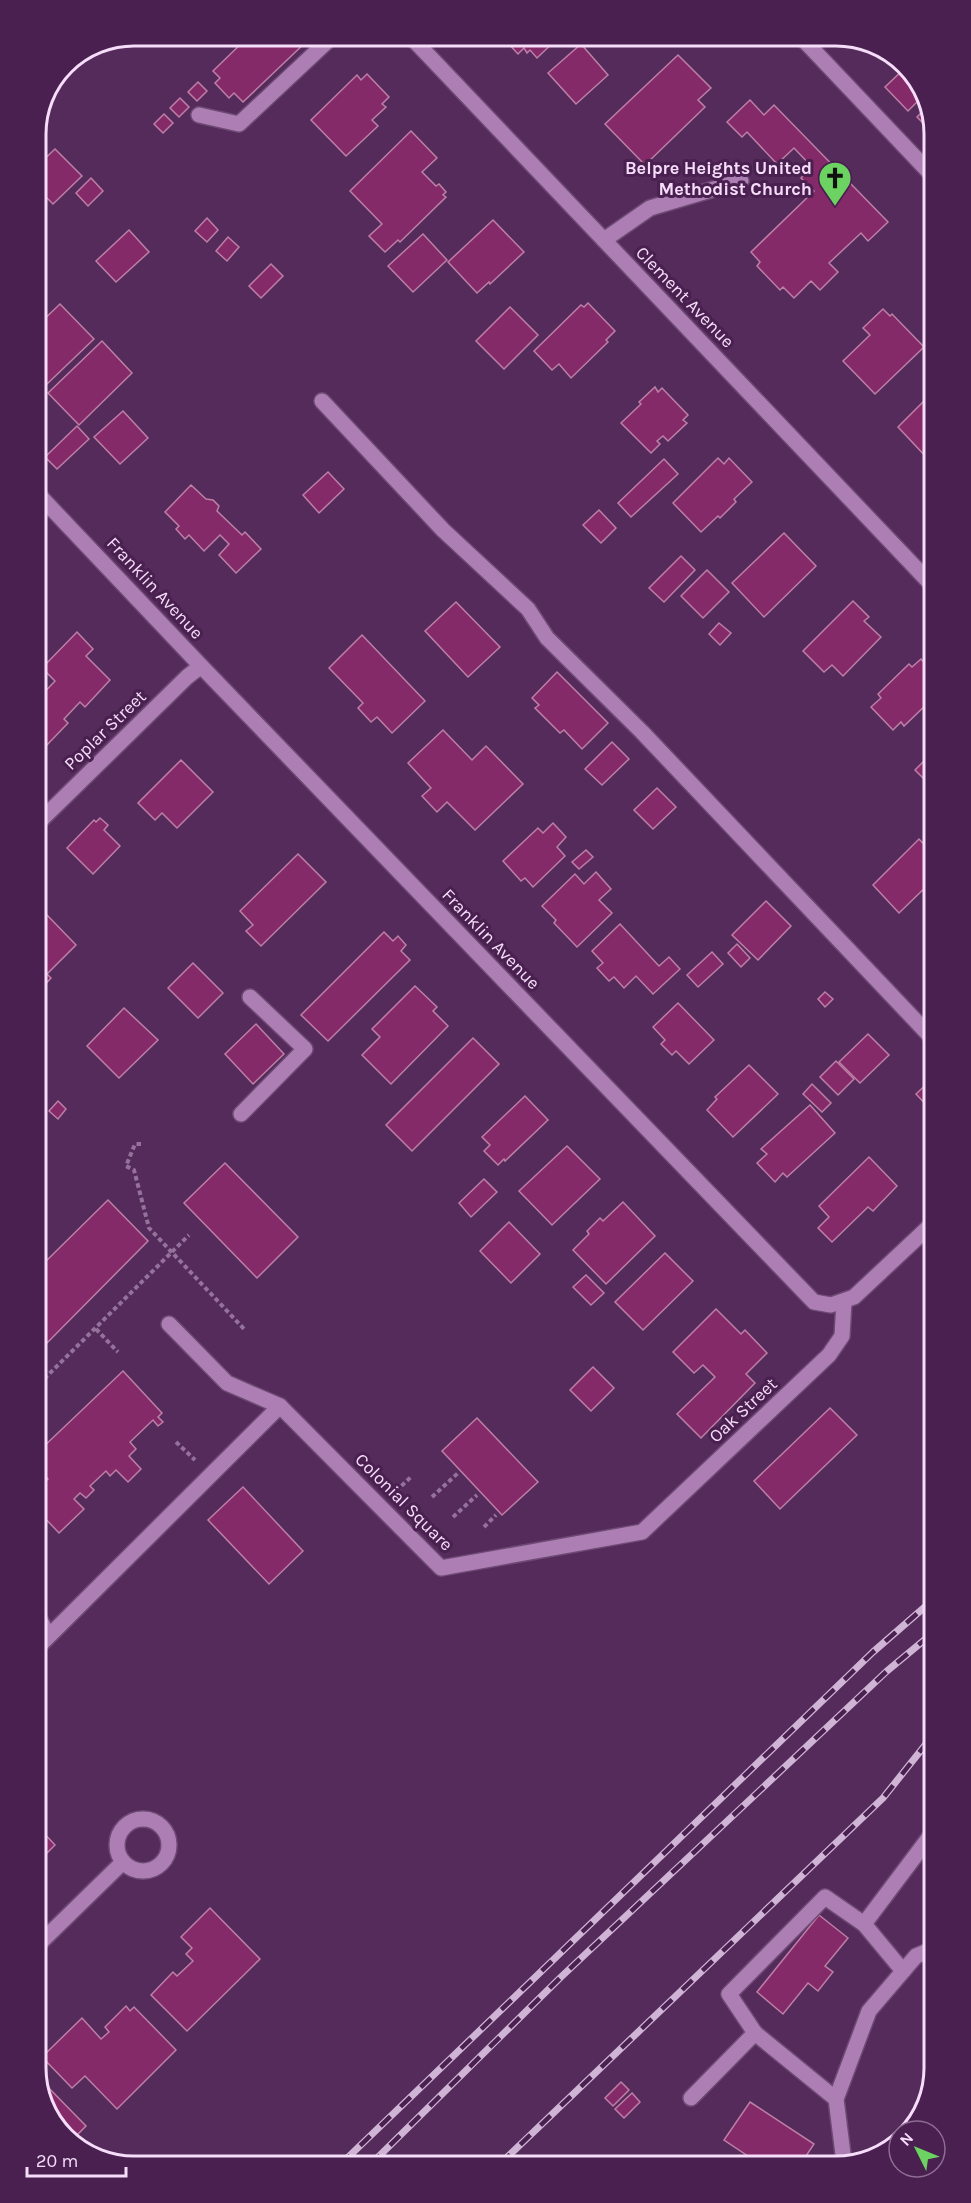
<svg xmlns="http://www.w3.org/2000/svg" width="971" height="2203" viewBox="0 0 971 2203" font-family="Karla,sans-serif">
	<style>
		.building { fill: #852a69; stroke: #bd7fa6; stroke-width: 1.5 }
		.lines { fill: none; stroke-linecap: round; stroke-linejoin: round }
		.minor-casing { stroke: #6d4973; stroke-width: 18 }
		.path { stroke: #95729b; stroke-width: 4; stroke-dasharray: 4.5 3; stroke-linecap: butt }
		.minor { stroke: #ac7eb3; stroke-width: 15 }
		.rail-casing { stroke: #d0b4d5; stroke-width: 7 }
		.rail { stroke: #49204f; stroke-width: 4.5; stroke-dasharray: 14; stroke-linecap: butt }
		.labels { text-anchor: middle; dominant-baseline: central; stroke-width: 6; stroke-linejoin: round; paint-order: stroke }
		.poi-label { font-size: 18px; font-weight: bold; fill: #f6ddfa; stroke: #49204f; text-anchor: end }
		.street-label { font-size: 18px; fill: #f6ddfa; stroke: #49204f }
		.rim { fill: none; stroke: #f6ddfa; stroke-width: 3 }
	</style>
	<rect width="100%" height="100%" fill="#542b5b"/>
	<g class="building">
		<path d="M249,36H305L309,39L243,102L234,93L229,98L215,83L220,78L213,71Z"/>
		<path d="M512,36H560L537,58L530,50L527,53L524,48L518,54L506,41Z"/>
		<path d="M581,44L608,75L576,104L548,73Z"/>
		<path d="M678,55L711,88L698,100L705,107L645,165L605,124Z"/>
		<path d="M905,68L924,95L908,111L885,87Z"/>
		<path d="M367,74L389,97L382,104L386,107L372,120L378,126L346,156L311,120L357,75L361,80Z"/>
		<path d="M198,82L207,91L197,101L188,92Z"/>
		<path d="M180,98L189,107L179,117L170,108Z"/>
		<path d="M750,100L764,115L774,105L888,222L868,241L861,233L829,263L838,272L820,290L811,281L794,298L783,287L780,290L757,266L760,262L751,252L814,191L801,178L812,167L794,148L777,164L747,132L742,137L727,122Z"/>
		<path d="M930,104V130L917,117Z"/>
		<path d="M164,114L173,123L163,133L154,124Z"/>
		<path d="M411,131L437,158L422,172L436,186L439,184L446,192L443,195L446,197L400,242L398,240L385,252L369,236L382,224L350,191Z"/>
		<path d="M55,149L82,176L53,204L36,187V167Z"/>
		<path d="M91,178L103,191L88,206L76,193Z"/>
		<path d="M207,218L218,230L207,242L195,231Z"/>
		<path d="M493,220L524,252L490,284L489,282L477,293L448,262Z"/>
		<path d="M129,230L149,252L116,282L96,261Z"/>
		<path d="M423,234L447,260L413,292L388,266Z"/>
		<path d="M228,237L239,247L227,261L216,251Z"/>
		<path d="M271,264L283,276L261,298L249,286Z"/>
		<path d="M588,303L615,331L606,340L608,342L571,378L559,364L552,370L534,351L581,305L584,307Z"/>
		<path d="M60,304L94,339L47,384L37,374V326Z"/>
		<path d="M510,307L538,335L504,369L476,341Z"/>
		<path d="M883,309L890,316L892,314L924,347L875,394L843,361L870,335L863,328Z"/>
		<path d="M102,341L132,373L79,425L48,393Z"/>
		<path d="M655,387L658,392L662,388L688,415L683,420L687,423L668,441L663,436L657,441L660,444L651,453L621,423L641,404L639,402Z"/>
		<path d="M930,395L931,459L929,460L898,427Z"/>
		<path d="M123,411L148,438L120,464L94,437Z"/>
		<path d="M77,426L89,439L57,469L45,457Z"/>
		<path d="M718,458L724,464L729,458L752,482L734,499L736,502L720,518L718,516L701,532L673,503Z"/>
		<path d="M664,459L678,474L631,517L618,503Z"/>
		<path d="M328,472L344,489L319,513L303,495Z"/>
		<path d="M191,485L206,499L213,500L219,506L217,511L242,535L245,532L261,549L236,573L219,555L229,544L220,535L204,551L189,535L185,539L176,529L179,526L165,512Z"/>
		<path d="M599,510L616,528L601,543L583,525Z"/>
		<path d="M784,533L816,566L764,617L732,583Z"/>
		<path d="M681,556L695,570L664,602L649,588Z"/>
		<path d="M707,570L729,592L703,618L681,596Z"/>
		<path d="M853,601L869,617L864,621L881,637L843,676L832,665L824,672L803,651Z"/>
		<path d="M456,602L500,647L468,677L425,631Z"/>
		<path d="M719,623L731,633L720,645L709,634Z"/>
		<path d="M77,632L93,649L86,656L110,680L85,707L80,702L64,719L68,723L45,747L38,741V699L55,681L42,668Z"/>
		<path d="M362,635L425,701L392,733L377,717L371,722L358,708L363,703L329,668Z"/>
		<path d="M921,659L931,670V700L904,726L901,722L893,730L871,707L881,698L878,694L909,664L912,667Z"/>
		<path d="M557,672L608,723L582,749L564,730L560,733L535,708L539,705L532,698Z"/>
		<path d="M443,730L472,760L486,746L523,784L475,830L447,802L437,812L422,796L431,788L408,763Z"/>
		<path d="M612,742L629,759L602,785L585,769Z"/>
		<path d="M931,754L932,787L915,770Z"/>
		<path d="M181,760L213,792L177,828L162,813L155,820L138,803Z"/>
		<path d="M657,788L676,807L653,829L634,810Z"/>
		<path d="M100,818L108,825L104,830L120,846L93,874L67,848L94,820L96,822Z"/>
		<path d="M553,823L566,837L557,847L565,856L533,887L525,878L521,881L503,861L538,828L543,833Z"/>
		<path d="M919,839L932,853V881L899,913L873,885Z"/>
		<path d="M586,850L593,857L579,869L572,862Z"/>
		<path d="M298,854L326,882L261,946L246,931L253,925L240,911Z"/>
		<path d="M596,872L611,889L599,900L612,913L577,947L554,923L556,920L542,906L575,874L584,884Z"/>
		<path d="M766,901L791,926L758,960L732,935Z"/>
		<path d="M47,915L76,945L47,974L51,978L39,991L38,924Z"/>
		<path d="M620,924L659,966L669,957L680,969L653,994L636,976L624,988L614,977L609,981L597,968L603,963L592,951Z"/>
		<path d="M384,932L393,941L398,936L406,945L401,951L410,960L328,1041L301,1015Z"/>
		<path d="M737,944L750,958L741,967L728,953Z"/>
		<path d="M712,952L723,964L698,987L687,975Z"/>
		<path d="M193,963L223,993L198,1018L168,988Z"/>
		<path d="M415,986L437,1007L433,1011L448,1026L391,1084L362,1055L380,1037L372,1029Z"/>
		<path d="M825,992L833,999L825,1007L818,999Z"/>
		<path d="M678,1003L714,1040L689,1064L676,1051L672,1055L661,1044L665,1040L653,1027Z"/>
		<path d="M124,1008L158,1040L119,1078L87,1046Z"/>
		<path d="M256,1024L284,1054L253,1084L225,1054Z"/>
		<path d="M868,1034L889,1055L860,1083L839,1062Z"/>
		<path d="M473,1038L499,1064L412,1151L386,1125Z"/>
		<path d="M836,1061L854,1079L838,1095L820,1077Z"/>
		<path d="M749,1065L778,1094L733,1137L707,1110L717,1099L715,1097Z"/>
		<path d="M932,1079V1111L916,1094Z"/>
		<path d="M812,1084L831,1103L822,1112L803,1094Z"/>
		<path d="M525,1096L548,1120L505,1161L504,1159L498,1165L484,1151L490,1145L482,1137Z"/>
		<path d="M58,1101L66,1109L58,1119L49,1111Z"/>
		<path d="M810,1105L835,1133L787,1177L783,1173L775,1182L757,1163L767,1154L761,1149Z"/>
		<path d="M567,1146L600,1179L552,1225L519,1191Z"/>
		<path d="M869,1157L897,1186L873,1211L868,1207L832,1242L818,1228L829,1217L819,1206Z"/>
		<path d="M225,1163L298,1237L257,1278L184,1203Z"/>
		<path d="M484,1179L497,1192L471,1217L459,1203Z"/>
		<path d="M108,1200L148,1241L41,1349L39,1268Z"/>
		<path d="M623,1202L655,1236L606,1284L573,1250L589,1234L587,1231L600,1218L603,1221Z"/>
		<path d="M509,1222L540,1254L511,1283L480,1251Z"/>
		<path d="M665,1253L693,1281L643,1330L615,1302Z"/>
		<path d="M586,1275L604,1293L591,1305L573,1287Z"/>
		<path d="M716,1309L741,1334L745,1330L767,1353L746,1374L755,1383L701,1438L677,1414L715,1377L703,1365L694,1373L673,1352Z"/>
		<path d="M593,1367L614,1388L591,1411L570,1390Z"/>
		<path d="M123,1371L162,1413L158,1417L163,1422L158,1426L153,1420L130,1442L136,1449L129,1456L141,1469L128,1482L116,1470L110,1476L106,1471L90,1486L94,1490L86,1498L80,1493L74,1499L84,1509L59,1533L40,1513V1487L48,1479L40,1470V1450Z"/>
		<path d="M830,1408L857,1435L780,1509L754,1481Z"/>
		<path d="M477,1418L538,1482L502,1515L442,1451Z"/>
		<path d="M243,1487L303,1551L269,1584L208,1520Z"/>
		<path d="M41,1830L55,1845L41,1859Z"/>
		<path d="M210,1908L260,1959L187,2031L151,1995L173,1972L177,1976L193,1961L186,1954L192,1948L181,1937Z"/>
		<path d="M819,1915L848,1938L825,1966L833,1972L818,1991L808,1983L783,2014L757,1992Z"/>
		<path d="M126,2006L130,2011L134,2007L176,2050L117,2109L85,2076L72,2088L42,2057L82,2018L101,2039L109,2032L105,2027Z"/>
		<path d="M41,2080L86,2126L71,2141L41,2101Z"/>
		<path d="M621,2082L629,2090L613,2106L605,2098Z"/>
		<path d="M632,2093L640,2102L624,2118L615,2109Z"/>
		<path d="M750,2102L814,2144L802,2162H757L724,2140Z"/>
	</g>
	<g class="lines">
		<g class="minor-casing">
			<g id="minor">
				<path d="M410,36L931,584"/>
				<path d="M800,36L930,173"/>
				<path d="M199,115L239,124L333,36"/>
				<path d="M604,240L650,208L741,181"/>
				<path d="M322,401L443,530L528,609L547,638L642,732L932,1038"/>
				<path d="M37,493L201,666L814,1302L831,1305L854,1297L933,1223"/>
				<path d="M38,823L187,677L201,666"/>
				<path d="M241,1114L305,1049L250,997"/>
				<path d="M169,1324L227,1383L280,1406L441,1568L642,1532L829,1355L842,1336L844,1302"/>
				<path d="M40,1620L48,1635"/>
				<path d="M40,1645L280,1406"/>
				<circle cx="143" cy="1845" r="26"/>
				<path d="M41,1942L123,1862"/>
				<path d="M903,1971L864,1924L934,1831"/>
				<path d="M755,2033L729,1994L825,1897L864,1924"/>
				<path d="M691,2098L755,2033L836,2099"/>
				<path d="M844,2162L836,2099L869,2011L916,1956L935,1948"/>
			</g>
		</g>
		<g class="path">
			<path d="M141,1144H135L126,1166L134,1170L149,1228L245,1330"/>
			<path d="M96,1329L118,1352"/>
			<path d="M39,1384L189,1235"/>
			<path d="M176,1442L195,1460"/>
			<path d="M396,1491L412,1476"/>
			<path d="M432,1497L458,1473"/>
			<path d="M453,1517L477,1495"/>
			<path d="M484,1527L496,1515"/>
		</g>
		<use href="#minor" class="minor"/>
		<g class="rail-casing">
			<g id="rail">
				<path d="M500,2164L883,1798L934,1734"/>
				<path d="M340,2165L873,1652L934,1599"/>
				<path d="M370,2165L561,1977L887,1671L934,1632"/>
			</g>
		</g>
		<use href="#rail" class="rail"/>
	</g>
	<defs>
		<g id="church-pin" transform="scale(1.725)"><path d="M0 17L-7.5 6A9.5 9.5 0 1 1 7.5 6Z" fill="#6cd362" stroke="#49204f"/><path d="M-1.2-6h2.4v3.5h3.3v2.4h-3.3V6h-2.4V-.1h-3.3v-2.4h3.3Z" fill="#111"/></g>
	</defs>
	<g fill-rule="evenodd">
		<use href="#church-pin" x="835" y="178"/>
	</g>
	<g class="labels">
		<g class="poi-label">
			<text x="812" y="168">Belpre Heights United<tspan x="812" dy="21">Methodist Church</tspan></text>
		</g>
		<g class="street-label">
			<text transform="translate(685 297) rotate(46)">Clement Avenue</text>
			<text transform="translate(155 588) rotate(47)">Franklin Avenue</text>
			<text transform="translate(105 730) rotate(-44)">Poplar Street</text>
			<text transform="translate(491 939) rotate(46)">Franklin Avenue</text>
			<text transform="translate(743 1410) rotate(-43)">Oak Street</text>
			<text transform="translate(404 1502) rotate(45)">Colonial Square</text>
		</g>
	</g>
	<path d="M0 0H971V2203H0ZM134 46H836A88 88 0 0 1 924 134V2068A88 88 0 0 1 836 2156H134A88 88 0 0 1 46 2068V134A88 88 0 0 1 134 46Z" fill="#49204f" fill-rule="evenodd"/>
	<path class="rim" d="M134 46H836A88 88 0 0 1 924 134V2068A88 88 0 0 1 836 2156H134A88 88 0 0 1 46 2068V134A88 88 0 0 1 134 46Z"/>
	<g transform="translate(917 2149) rotate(313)"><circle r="28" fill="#49204f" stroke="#8e6c93" stroke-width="1.5"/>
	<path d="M0-4.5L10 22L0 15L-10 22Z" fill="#6cd362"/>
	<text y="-9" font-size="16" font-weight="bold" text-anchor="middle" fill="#f6ddfa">N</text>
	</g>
	<path d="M27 2167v9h99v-9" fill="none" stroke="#f6ddfa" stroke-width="3"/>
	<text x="36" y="2167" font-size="18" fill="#f6ddfa" stroke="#49204f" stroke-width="4.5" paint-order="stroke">20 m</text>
</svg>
